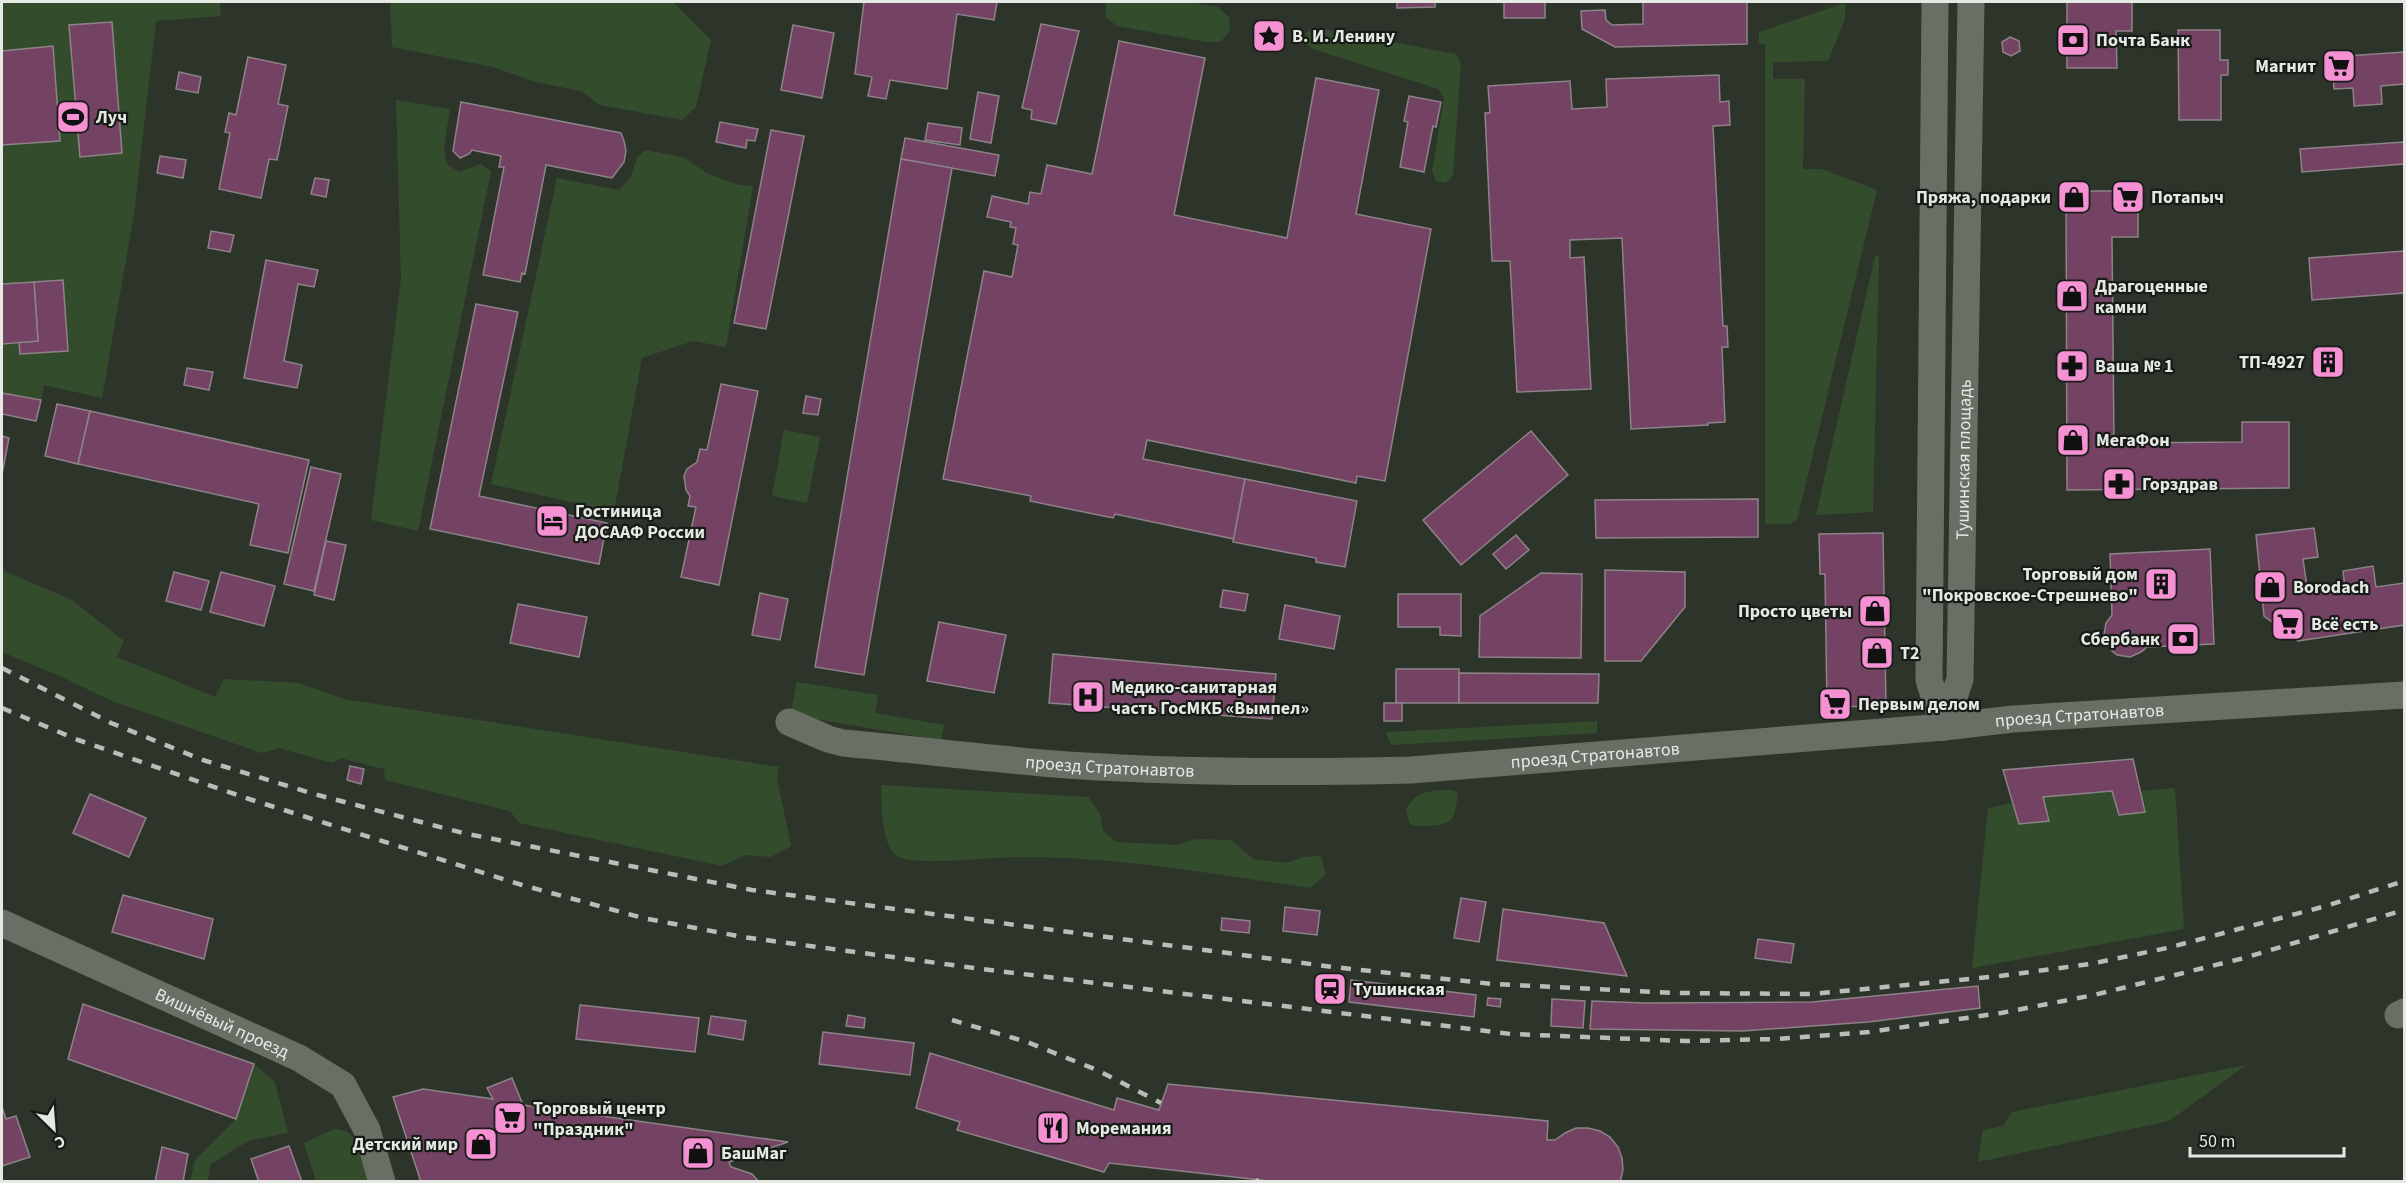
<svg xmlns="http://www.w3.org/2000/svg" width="2406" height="1183" viewBox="0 0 2406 1183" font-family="'Source Sans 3',sans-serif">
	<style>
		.green { fill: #334d2c }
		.building { fill: #744363; stroke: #8e8289; stroke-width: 1.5 }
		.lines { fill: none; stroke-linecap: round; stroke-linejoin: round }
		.minor { stroke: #687066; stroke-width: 27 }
		.rail { stroke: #b8beb7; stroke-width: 4.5; stroke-dasharray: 10 10; stroke-linecap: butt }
		.labels { text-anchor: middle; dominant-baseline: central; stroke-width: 4.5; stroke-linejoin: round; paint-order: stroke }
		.poi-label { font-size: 18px; font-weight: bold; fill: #e4e9e3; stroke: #181b17; text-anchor: start }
		.street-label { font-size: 18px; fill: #e4e9e3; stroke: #181b17 }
	</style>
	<rect width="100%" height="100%" fill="#2d352b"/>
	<g class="green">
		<path d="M2,2H220L221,16L156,21L134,214L102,398L44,385L41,400L2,393Z"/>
		<path d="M390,2H673L711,40L696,107L682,120L600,105L581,91L535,82L493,67L392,47Z"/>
		<path d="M1106,2H1185L1218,7L1229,17L1230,31L1220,42H1206L1117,26L1106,17Z"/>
		<path d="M1845,3V19L1828,61L1773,62V79H1805L1803,169H1822L1877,190L1797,520L1790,524H1765V44H1759V32Z"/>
		<path d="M1317,28L1456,54L1461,63L1453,175L1446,183L1436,181L1432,171L1444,98L1438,89L1313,49L1304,42L1307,32Z"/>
		<path d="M396,100L450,109L444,148L447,164L459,172L481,164L491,171L418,531L371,520L401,279Z"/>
		<path d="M645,150L683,157L708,174L739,185L753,186L726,347L693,341L642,358L614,512L491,484L557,178L619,190L631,176L637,158Z"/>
		<path d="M1875,256H1879L1873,512L1816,515Z"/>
		<path d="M784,430L820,437L807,503L772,496Z"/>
		<path d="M2,570L72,600L124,641L117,657L215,697L224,679L299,683L344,699L779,767L777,778L791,846L771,857L746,855L722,866L519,823L510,811L385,780L384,769L341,758L332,763L279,748L262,753L112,701L62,677L2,652Z"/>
		<path d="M797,682L878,695L875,713L944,725L941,740L790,715Z"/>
		<path d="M1597,721V733L1391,745L1386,732Z"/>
		<path d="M881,785L1088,797L1100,814L1103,831L1116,842L1177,845L1196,839L1231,840L1253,859L1286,863L1303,857L1321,856L1326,874L1310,888C1213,874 1115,856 1017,857C994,857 915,866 899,857C880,846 882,805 881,785Z"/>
		<path d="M2175,788L2184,929L1972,968L1988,808L2012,803L2019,824L2043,797L2112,791L2119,815L2145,812L2140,791Z"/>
		<path d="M1453,790L1458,793C1455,817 1455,825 1428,826C1421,826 1416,827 1410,824L1406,810C1415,790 1434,790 1453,790Z"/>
		<path d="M254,1064L275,1082L288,1133L248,1141L210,1165L208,1181L190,1182L195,1160L236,1119Z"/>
		<path d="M2246,1065L2169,1121L1978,1162L1983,1130L2003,1126L2012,1112Z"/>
		<path d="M334,1129C362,1130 363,1159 369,1181H316L304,1143Z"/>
	</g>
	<g class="building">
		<path d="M864,2H997L994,20L957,14L947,89L890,80L886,99L868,96L872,77L855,74Z"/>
		<path d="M1397,2H1435V7L1397,8Z"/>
		<rect x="1504" y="2" width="41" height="16"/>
		<path d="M1643,2H1747V44L1615,47L1582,29L1581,11L1605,10L1606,20L1612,25L1643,24Z"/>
		<path d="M2067,2H2132V31H2116L2117,68H2067Z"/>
		<path d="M112,22L122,153L80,157L69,25Z"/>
		<path d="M1041,24L1079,31L1056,124L1031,119L1032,110L1022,108Z"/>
		<path d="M793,25L834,33L822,98L781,90Z"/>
		<path d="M2178,30H2220V60H2228V75H2221V120H2179Z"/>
		<path d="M2010,37L2019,41L2020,51L2011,56L2003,52L2002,42Z"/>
		<path d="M1119,41L1205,58L1174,215L1287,238L1316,78L1379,90L1356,214L1431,229L1385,481L1357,476L1356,483L1147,440L1143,459L1245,479L1234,539L1115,514L1113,518L1030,501L1031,496L943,479L984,271L1012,277L1018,245L1013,244L1016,228L1010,227L1011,222L987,217L992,196L1028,204L1030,192L1041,194L1047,165L1092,174Z"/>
		<path d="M53,46L60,141L2,145V51Z"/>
		<path d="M2404,52V84L2381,86L2382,104L2354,106L2353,88L2334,89L2332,57Z"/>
		<path d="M248,57L286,65L278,104L288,106L277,160L269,159L261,198L219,189L230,133L225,132L229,113L236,115Z"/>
		<path d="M179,72L201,77L198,93L176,89Z"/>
		<path d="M1719,75L1720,102L1729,101L1730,125L1713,126L1723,326H1727L1728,347H1722L1725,422L1708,423V425L1631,429L1622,238L1570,240V258L1584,257L1591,389L1517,392L1510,261H1492L1485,113H1490L1488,86L1570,81L1572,109L1607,107L1606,79Z"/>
		<path d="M978,92L999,96L991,143L970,139Z"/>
		<path d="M1409,96L1441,102L1436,127L1433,126L1424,172L1400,167L1408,122L1404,121Z"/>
		<path d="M461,102L621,133L624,141L626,151L624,162L612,178L546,165L525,274L522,273L520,282L483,275L504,167H499L501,156L472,150L469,154L460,158L453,151Z"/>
		<path d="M720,122L758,129L755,141L747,140L746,148L716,142Z"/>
		<path d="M928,123L962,128L960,145L925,140Z"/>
		<path d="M771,130L804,136L766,329L734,323Z"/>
		<path d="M905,138L999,155L995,176L901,159Z"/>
		<path d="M2404,142V164L2302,172L2300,149Z"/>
		<path d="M160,156L186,160L183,178L157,173Z"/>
		<path d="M901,159L952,168L864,675L815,667Z"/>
		<path d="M315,178L329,180L326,197L311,194Z"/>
		<path d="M2066,191H2138V237H2112L2114,443L2242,442V422H2289V488L2067,490Z"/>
		<path d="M211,231L234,235L230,252L208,248Z"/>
		<path d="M2404,251V293L2312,300L2309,258Z"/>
		<path d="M266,260L318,270L314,287L298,284L284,361L302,365L297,388L244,378Z"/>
		<path d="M63,280L68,351L20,354L19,342L38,341L34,282Z"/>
		<path d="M34,282L38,341L2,344V284Z"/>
		<path d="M476,304L518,312L479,496L607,523L599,564L430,529Z"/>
		<path d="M2337,347L2340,376L2319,378L2316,349Z"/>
		<path d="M187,368L213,372L209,390L184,385Z"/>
		<path d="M721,384L758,391L719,585L681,577L696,507L688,506L690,496L686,490L684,476L687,469L697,462L700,449L707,450Z"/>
		<path d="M2,393L41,400L36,421L2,414Z"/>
		<path d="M806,396L821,399L818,415L803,413Z"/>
		<path d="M57,404L90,411L78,464L45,456Z"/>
		<path d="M90,411L309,460L288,553L250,545L259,504L78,464Z"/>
		<path d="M1531,431L1568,475L1461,565L1423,520Z"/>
		<path d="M2,436L9,438L2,474Z"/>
		<path d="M311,467L341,474L314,591L284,584Z"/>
		<path d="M1245,479L1357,501L1345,567L1316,562V558L1233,542Z"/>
		<path d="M1758,499V537L1596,538L1595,500Z"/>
		<path d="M2314,528L2318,557L2303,559L2308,593L2345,588L2343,571L2373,566L2376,587L2404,583V625L2298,641L2264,616L2256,535Z"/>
		<path d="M1883,533L1886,706L1827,707L1825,574H1820L1819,534Z"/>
		<path d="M1516,535L1529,550L1506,569L1493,554Z"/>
		<path d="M326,541L346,545L334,600L314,595Z"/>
		<path d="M2210,549L2214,644L2147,647L2141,652L2130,657L2117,655L2111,650L2104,635L2106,623L2112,615L2110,554Z"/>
		<path d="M1605,570L1685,572V607L1641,661H1605Z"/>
		<path d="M174,572L209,581L201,610L166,601Z"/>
		<path d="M221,572L275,586L264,626L210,612Z"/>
		<path d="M1541,573L1582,574L1581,658L1479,657L1480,616Z"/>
		<path d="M1223,590L1248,594L1245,611L1220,607Z"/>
		<path d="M760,593L788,599L780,640L752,635Z"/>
		<path d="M1398,594H1461V636L1440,635V627H1398Z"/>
		<path d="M518,604L587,617L579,657L510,643Z"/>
		<path d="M1285,605L1340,616L1334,649L1279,639Z"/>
		<path d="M939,622L1006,635L994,693L927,681Z"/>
		<path d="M1053,654L1276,674L1272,719L1049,703Z"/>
		<rect x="1396" y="669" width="63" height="34"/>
		<path d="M1459,673L1599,674L1598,703H1459Z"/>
		<rect x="1384" y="703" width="18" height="18"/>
		<path d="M2133,759L2145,812L2119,815L2112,791L2043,797L2049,821L2019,824L2003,770Z"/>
		<path d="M350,766L364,769L361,784L347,780Z"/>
		<path d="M90,794L146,818L129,857L73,833Z"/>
		<path d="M123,895L213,919L204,959L112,932Z"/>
		<path d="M1461,898L1486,902L1479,942L1454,938Z"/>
		<path d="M1285,907L1320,911L1317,935L1283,931Z"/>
		<path d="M1503,909L1604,923L1627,976L1497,960Z"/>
		<path d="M1222,918L1250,921L1249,933L1221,930Z"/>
		<path d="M1758,939L1794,944L1791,963L1755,958Z"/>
		<path d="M1351,980L1476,995L1474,1017L1349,1002Z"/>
		<path d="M1978,986L1980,1008L1868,1022L1743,1031L1590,1029L1592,1001L1644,1003L1812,1002Z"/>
		<path d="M1488,998L1501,999L1500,1007L1487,1005Z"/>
		<path d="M1552,999L1585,1001L1583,1028L1551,1026Z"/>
		<path d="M83,1004L254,1064L236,1119L68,1059Z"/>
		<path d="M580,1005L699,1018L695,1052L576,1039Z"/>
		<path d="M848,1015L865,1018L864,1028L846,1026Z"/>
		<path d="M711,1016L746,1021L743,1040L708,1034Z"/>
		<path d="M823,1032L914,1043L910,1075L819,1064Z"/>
		<path d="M930,1053L1114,1110L1117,1098L1159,1110L1168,1084L1548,1121L1547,1140H1555L1565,1133L1576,1128H1588L1600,1131L1610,1137L1618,1147L1622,1158L1623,1170L1620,1182H1279L1109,1163L1104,1172L957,1130L960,1122L916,1108Z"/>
		<path d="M512,1078L523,1105L788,1142L729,1162L731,1167L752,1174L759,1182H421L393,1097L423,1089L493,1099L487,1088Z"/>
		<path d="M2,1107L6,1119L16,1116L30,1157L2,1166Z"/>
		<path d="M289,1146L302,1182H259L251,1159Z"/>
		<path d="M162,1147L188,1154L183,1182H155Z"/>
	</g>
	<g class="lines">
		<g class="minor">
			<path d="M1935,2L1929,680L1944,727"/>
			<path id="s1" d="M789,722L828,739L843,743C909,749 976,757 1042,763C1164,773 1289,773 1411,770L1944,727L2013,719L2404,695"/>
			<path id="s2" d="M1944,727L1960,679L1971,2"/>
			<path id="s3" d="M2,923L299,1058L343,1085L367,1130L382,1182"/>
			<path d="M2398,1015L2404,1012"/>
		</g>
		<g class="rail">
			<path d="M2,668L111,723L203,760L314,794L463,833L752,890L1333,967L1493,984L1675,993L1812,994L2000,976L2090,964L2167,948L2326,906L2404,881"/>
			<path d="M2,708L78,740L249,799L522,885L643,918L743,937L982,969L1511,1034L1685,1041L1776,1039L1869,1032L2001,1013L2094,995L2244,958L2404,910"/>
			<path d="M952,1020L1027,1042L1097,1070L1161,1103"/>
			<path d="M1256,1179L1258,1182"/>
		</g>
	</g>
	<defs>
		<g id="sight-square" transform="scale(1.725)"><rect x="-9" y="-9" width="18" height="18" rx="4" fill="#f591d2" stroke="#181b17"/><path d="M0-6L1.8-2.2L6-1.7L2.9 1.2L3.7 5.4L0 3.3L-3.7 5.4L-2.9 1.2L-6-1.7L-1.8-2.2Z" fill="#111"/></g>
		<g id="bank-square" transform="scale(1.725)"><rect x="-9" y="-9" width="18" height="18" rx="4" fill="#f591d2" stroke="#181b17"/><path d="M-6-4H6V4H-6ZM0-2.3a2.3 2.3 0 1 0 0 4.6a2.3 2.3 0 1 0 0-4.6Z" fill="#111"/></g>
		<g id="supermarket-square" transform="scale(1.725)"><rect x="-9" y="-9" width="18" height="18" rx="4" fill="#f591d2" stroke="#181b17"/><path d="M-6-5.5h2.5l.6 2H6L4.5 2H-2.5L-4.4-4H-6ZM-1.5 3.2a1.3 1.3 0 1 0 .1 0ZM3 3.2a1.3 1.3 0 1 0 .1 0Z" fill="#111"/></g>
		<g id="stadium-square" transform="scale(1.725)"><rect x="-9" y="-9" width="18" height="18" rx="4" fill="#f591d2" stroke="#181b17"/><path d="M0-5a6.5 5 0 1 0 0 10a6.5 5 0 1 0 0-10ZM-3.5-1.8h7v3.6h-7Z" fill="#111"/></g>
		<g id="shop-square" transform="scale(1.725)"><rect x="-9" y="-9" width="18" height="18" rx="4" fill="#f591d2" stroke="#181b17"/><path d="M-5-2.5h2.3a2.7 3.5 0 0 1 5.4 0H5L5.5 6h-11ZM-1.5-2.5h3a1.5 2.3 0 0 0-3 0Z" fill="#111"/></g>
		<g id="building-square" transform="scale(1.725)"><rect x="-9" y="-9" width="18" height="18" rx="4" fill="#f591d2" stroke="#181b17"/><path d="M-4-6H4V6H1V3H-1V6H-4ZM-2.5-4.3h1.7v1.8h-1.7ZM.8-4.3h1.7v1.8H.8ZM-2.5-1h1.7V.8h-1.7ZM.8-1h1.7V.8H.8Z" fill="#111"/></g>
		<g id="pharmacy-square" transform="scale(1.725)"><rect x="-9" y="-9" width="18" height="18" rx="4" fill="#f591d2" stroke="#181b17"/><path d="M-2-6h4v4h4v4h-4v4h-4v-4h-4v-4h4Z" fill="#111"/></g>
		<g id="hotel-square" transform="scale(1.725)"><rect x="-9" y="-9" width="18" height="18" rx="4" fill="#f591d2" stroke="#181b17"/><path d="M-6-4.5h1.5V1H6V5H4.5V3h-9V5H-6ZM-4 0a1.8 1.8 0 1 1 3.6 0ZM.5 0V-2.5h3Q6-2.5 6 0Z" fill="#111"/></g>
		<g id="hospital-square" transform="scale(1.725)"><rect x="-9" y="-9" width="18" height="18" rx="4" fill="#f591d2" stroke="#181b17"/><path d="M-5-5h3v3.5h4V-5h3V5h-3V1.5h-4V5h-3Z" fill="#111"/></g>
		<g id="station-square" transform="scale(1.725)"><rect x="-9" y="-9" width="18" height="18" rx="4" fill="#f591d2" stroke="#181b17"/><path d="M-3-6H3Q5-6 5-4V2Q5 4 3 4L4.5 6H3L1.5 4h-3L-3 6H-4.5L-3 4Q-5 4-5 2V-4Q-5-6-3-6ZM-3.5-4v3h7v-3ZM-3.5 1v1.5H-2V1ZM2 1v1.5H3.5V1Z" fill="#111"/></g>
		<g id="restaurant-square" transform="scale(1.725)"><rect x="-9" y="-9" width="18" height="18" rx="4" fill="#f591d2" stroke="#181b17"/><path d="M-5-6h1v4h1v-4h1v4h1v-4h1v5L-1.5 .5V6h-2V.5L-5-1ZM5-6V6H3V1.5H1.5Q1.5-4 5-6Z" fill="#111"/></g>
	</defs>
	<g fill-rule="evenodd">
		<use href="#sight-square" x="1269" y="36"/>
		<use href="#bank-square" x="2073" y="40"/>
		<use href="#supermarket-square" x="2339" y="66"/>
		<use href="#stadium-square" x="73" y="117"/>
		<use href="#shop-square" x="2074" y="197"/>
		<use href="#supermarket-square" x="2128" y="197"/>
		<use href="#shop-square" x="2072" y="296"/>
		<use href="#building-square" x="2328" y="362"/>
		<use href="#pharmacy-square" x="2072" y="366"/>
		<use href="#shop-square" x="2073" y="440"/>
		<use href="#pharmacy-square" x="2119" y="484"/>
		<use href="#hotel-square" x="552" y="521"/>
		<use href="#building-square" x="2161" y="584"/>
		<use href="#shop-square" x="2270" y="587"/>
		<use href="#shop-square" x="1875" y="611"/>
		<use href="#supermarket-square" x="2288" y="624"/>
		<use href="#bank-square" x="2183" y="639"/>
		<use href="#shop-square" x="1877" y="653"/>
		<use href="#hospital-square" x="1088" y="697"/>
		<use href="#supermarket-square" x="1835" y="704"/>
		<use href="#station-square" x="1330" y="989"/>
		<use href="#supermarket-square" x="510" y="1118"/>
		<use href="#restaurant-square" x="1053" y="1128"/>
		<use href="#shop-square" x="481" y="1144"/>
		<use href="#shop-square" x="698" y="1153"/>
	</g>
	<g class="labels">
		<g class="poi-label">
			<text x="1292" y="36">В. И. Ленину</text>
			<text x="2096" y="40">Почта Банк</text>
			<text x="2316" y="66" text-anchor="end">Магнит</text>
			<text x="96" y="117">Луч</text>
			<text x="2051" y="197" text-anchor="end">Пряжа, подарки</text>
			<text x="2151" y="197">Потапыч</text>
			<text x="2095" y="286">Драгоценные<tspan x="2095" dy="21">камни</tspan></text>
			<text x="2305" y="362" text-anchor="end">ТП-4927</text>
			<text x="2095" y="366">Ваша № 1</text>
			<text x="2096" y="440">МегаФон</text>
			<text x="2142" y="484">Горздрав</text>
			<text x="575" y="511">Гостиница<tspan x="575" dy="21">ДОСААФ России</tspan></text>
			<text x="2138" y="574" text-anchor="end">Торговый дом<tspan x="2138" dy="21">"Покровское-Стрешнево"</tspan></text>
			<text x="2293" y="587">Borodach</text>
			<text x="1852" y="611" text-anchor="end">Просто цветы</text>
			<text x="2311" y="624">Всё есть</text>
			<text x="2160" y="639" text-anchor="end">Сбербанк</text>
			<text x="1900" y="653">T2</text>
			<text x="1111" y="687">Медико-санитарная<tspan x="1111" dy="21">часть ГосМКБ «Вымпел»</tspan></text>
			<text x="1858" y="704">Первым делом</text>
			<text x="1353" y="989">Тушинская</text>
			<text x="533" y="1108">Торговый центр<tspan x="533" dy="21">"Праздник"</tspan></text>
			<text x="1076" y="1128">Моремания</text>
			<text x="458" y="1144" text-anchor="end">Детский мир</text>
			<text x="721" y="1153">БашМаг</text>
		</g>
		<g class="street-label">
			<text stroke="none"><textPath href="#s2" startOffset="270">Тушинская площадь</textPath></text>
			<text stroke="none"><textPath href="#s1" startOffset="1298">проезд Стратонавтов</textPath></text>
			<text stroke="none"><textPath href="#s1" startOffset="812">проезд Стратонавтов</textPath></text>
			<text stroke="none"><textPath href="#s1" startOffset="326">проезд Стратонавтов</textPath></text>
			<text stroke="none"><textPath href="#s3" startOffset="242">Вишнёвый проезд</textPath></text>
		</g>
	</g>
	<rect width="2406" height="1183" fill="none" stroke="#e4e9e3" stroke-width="6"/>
	<g transform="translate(54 1129) rotate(155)" stroke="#181b17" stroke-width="4.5" paint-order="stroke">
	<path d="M0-4.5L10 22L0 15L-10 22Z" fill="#e4e9e3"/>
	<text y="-9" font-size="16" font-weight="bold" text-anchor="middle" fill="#e4e9e3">С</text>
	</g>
	<path d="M2190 1147v9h154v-9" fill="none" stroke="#e4e9e3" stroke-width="3"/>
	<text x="2199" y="1147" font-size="18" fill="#e4e9e3" stroke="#181b17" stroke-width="4.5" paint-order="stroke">50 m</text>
</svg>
